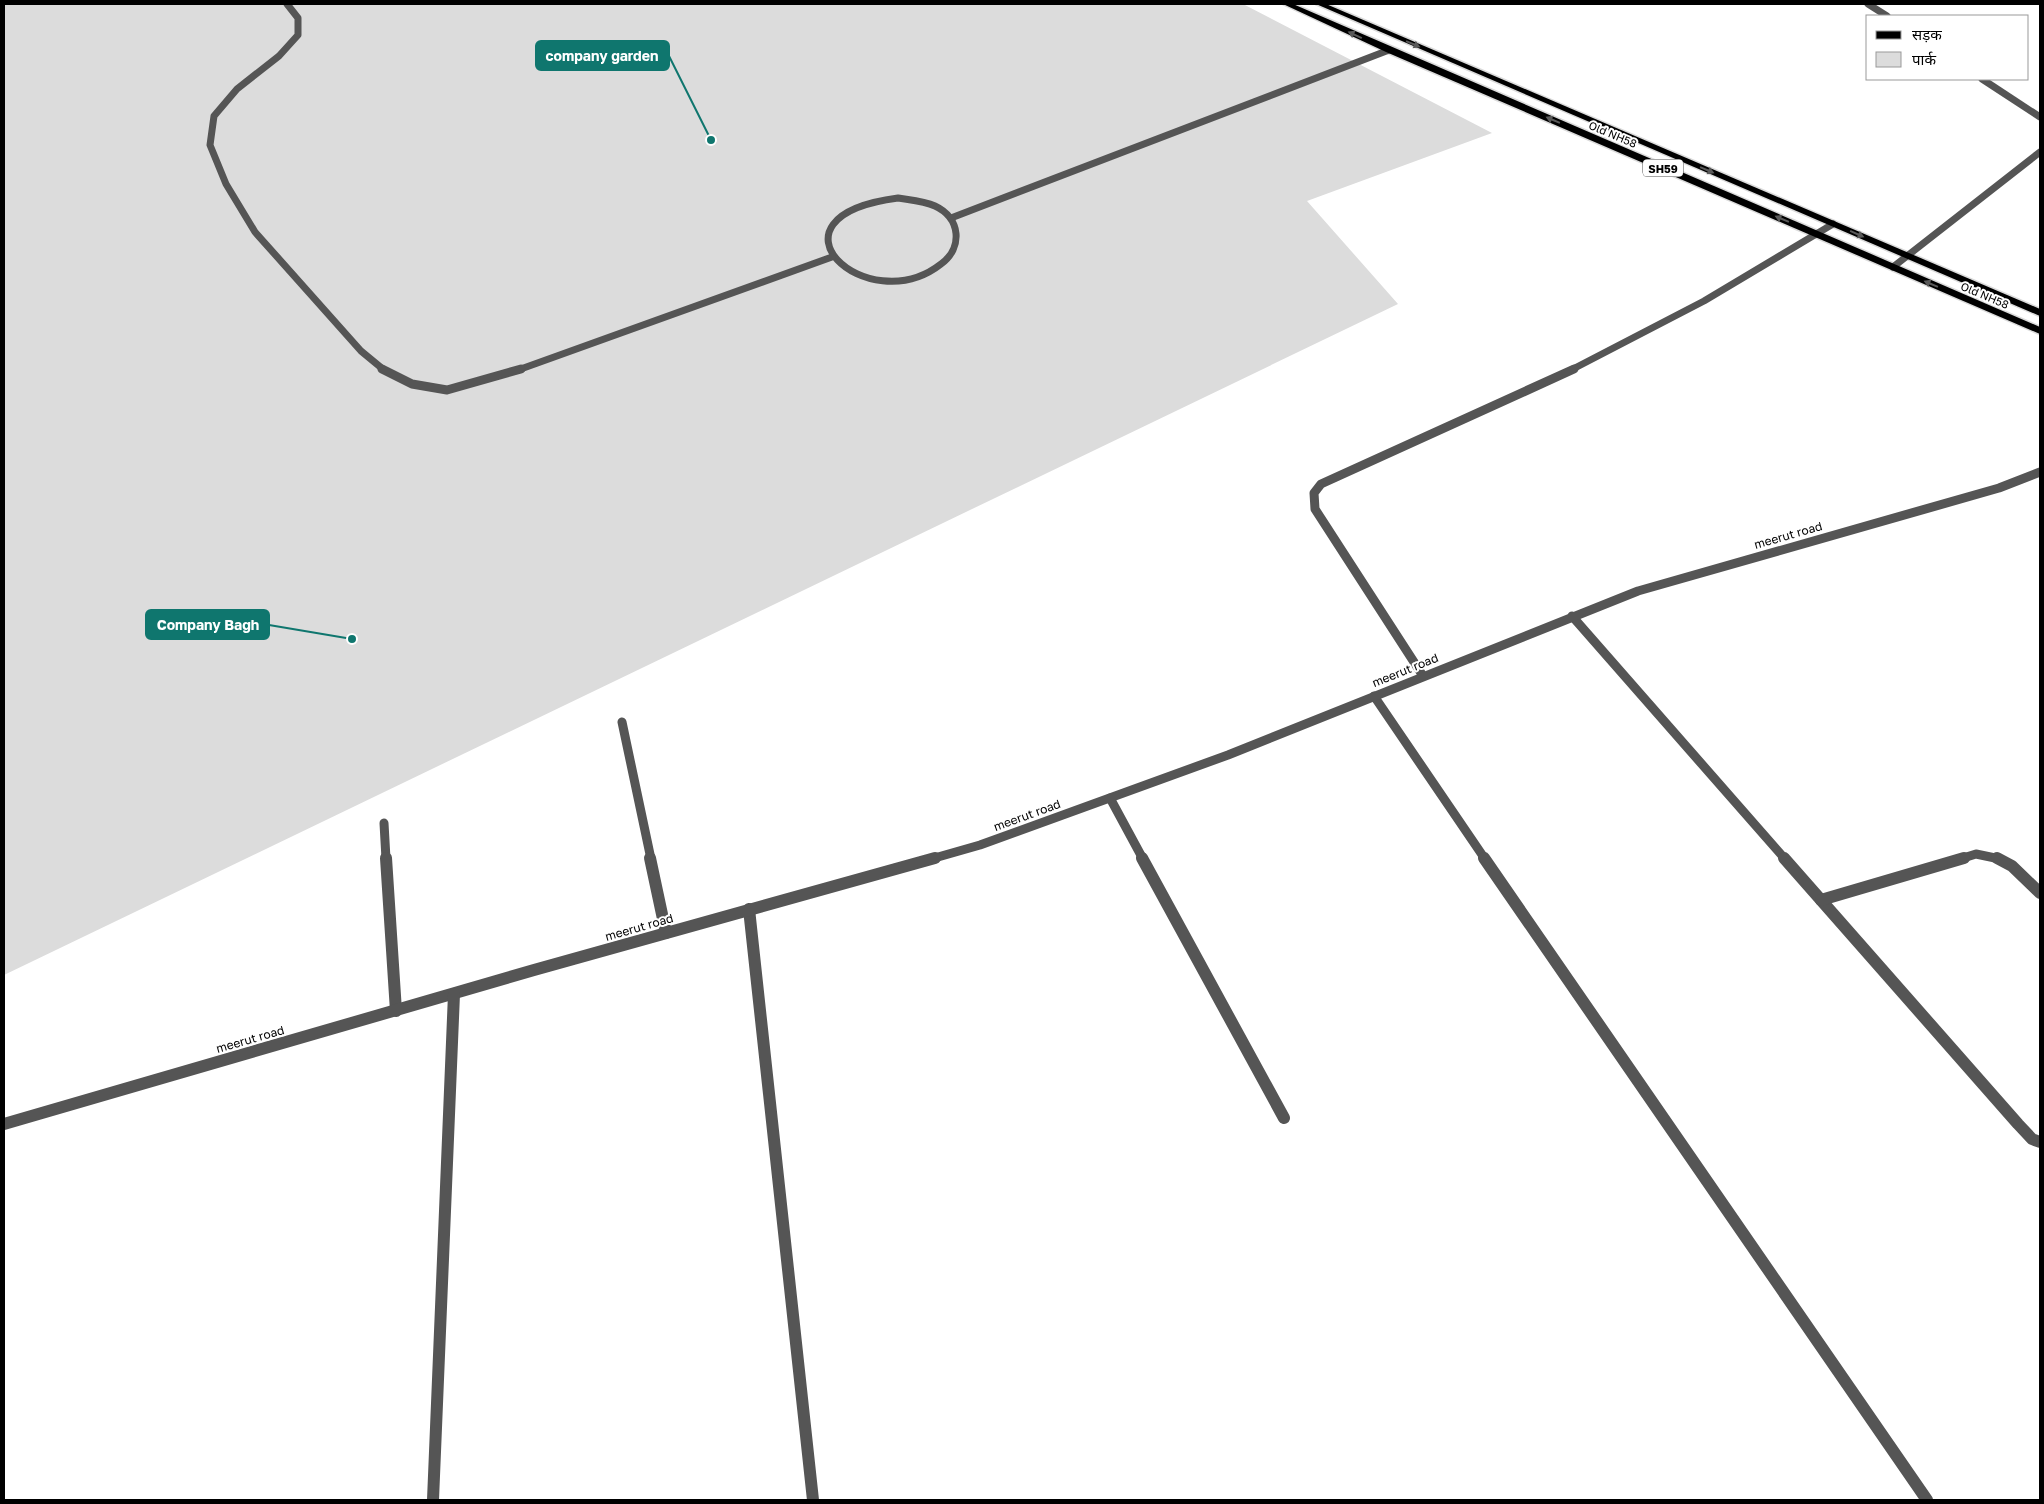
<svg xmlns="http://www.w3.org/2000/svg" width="2044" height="1504" viewBox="0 0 2044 1504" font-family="'Golos Text','Noto Sans Devanagari',sans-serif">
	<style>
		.green { fill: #dcdcdc }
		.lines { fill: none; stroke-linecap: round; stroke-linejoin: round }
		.primary-casing { stroke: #dbdbdb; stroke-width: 3 }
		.service-far1 { stroke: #555; stroke-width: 7 }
		.service { stroke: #555; stroke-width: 9 }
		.minor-far2 { stroke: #555; stroke-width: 7 }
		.minor-far1 { stroke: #555; stroke-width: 9 }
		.minor { stroke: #555; stroke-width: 12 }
		.primary { fill: #000; fill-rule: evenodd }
		.oneway { fill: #595959 }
		.labels { text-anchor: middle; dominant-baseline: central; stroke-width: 4; stroke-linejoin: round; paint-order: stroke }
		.far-street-label { font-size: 11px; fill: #000; stroke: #fff }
		.shield { fill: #fff; stroke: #4c4c4c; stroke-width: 1 }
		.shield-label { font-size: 11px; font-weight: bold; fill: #000 }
		.street-label { font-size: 12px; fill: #000; stroke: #fff }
		.leader { fill: none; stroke: #0f766e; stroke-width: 2 }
		.callout-dot { fill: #0f766e; stroke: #fff; stroke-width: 2 }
		.callout { fill: #0f766e; stroke: #0f766e; stroke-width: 2 }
		.callout-label { font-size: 14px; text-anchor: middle; font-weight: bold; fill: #fff }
	</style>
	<rect width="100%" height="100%" fill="#fff"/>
	<path class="green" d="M4,4H1243L1492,133L1307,201L1398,304L4,975Z"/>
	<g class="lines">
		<g class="primary-casing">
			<g id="primary">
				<path d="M1283,4H1293L2040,327V334L1386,52Z"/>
				<path d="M1316,4H1326L2040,309V316Z"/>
			</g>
		</g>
		<g class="service-far1">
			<path d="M287,4L298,18V35L279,56L237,89L214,116L210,145L226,184L255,232L361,351L384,370"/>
			<path d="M898,198C910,200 924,201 935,206C961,218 963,248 941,264C867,322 753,217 898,198Z"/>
			<path d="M951,218L1389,50"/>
			<path d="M518,370L832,257"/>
		</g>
		<path class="service" d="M382,369L412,384L447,390L521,369"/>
		<g class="minor-far2">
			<path d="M1868,4L1887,16"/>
			<path d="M1982,79L2040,117"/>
			<path d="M1893,267L2040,152"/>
			<path d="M1571,370L1704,301L1833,224"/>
		</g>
		<g class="minor-far1">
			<path d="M1572,616L1785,859"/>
			<path d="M1423,676L1315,509L1314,493L1321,484L1574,369"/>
			<path d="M1374,696L1485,859"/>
			<path d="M622,722L651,859"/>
			<path d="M1110,798L1143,859"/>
			<path d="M384,823L386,859"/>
			<path d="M931,859L980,845L1228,755L1638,591L1999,488L2040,472"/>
			<path d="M1960,859L1976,854L2000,859"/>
		</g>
		<g class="minor">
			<path d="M386,858L396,1011"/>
			<path d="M650,858L666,933"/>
			<path d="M1142,858L1284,1118"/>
			<path d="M1484,858L1927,1500"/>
			<path d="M1784,858L2018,1124L2032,1139L2040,1142"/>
			<path d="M1997,858L2012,866L2040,893"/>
			<path d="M1821,900L1964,858"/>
			<path d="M749,909L813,1500"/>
			<path d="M4,1124L534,970L935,858"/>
			<path d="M433,1500L454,994"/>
		</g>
		<use href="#primary" class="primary"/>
	</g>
	<defs><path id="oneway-solid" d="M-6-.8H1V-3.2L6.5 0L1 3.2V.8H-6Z" transform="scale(1.25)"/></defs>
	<g class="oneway">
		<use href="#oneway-solid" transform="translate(1355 35) rotate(-155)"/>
		<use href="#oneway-solid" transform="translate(1413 44) rotate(23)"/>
		<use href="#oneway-solid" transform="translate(1553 120) rotate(-157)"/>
		<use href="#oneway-solid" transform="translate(1707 170) rotate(23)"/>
		<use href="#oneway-solid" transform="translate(1782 219) rotate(-157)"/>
		<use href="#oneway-solid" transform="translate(1857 234) rotate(24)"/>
		<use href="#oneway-solid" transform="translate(1931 284) rotate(-157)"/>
	</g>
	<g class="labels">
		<g class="far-street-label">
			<text transform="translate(1613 134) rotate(23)">Old NH58</text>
			<text transform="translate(1985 295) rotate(23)">Old NH58</text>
		</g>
		<rect class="shield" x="1643" y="159.5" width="40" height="17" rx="4"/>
		<g class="shield-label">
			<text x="1663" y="168">SH59</text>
		</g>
		<g class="street-label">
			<text transform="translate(1788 535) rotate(-16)">meerut road</text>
			<text transform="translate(1405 670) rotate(-22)">meerut road</text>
			<text transform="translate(1027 815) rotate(-20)">meerut road</text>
			<text transform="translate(639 927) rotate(-16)">meerut road</text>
			<text transform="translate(250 1039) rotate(-16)">meerut road</text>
		</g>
	</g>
	<path class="leader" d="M711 140L669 56M352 639L269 625"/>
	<g class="callout-dot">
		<circle cx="711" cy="140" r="5"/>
		<circle cx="352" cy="639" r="5"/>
	</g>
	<g class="callout">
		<rect x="536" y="41" width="133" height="29" rx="5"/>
		<rect x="146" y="610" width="123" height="29" rx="5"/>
	</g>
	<g class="callout-label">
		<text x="602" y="61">company garden</text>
		<text x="208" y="630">Company Bagh</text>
	</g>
	<rect width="2044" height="1504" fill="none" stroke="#000000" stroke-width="10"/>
	<rect x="1866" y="15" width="162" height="65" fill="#ffffff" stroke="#999999"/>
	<rect x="1876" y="31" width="25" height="8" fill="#000000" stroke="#999999"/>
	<text x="1912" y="40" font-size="15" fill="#000000">सड़क</text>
	<rect x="1876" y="52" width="25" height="15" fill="#dcdcdc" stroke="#999999"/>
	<text x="1912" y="65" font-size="15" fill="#000000">पार्क</text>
</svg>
